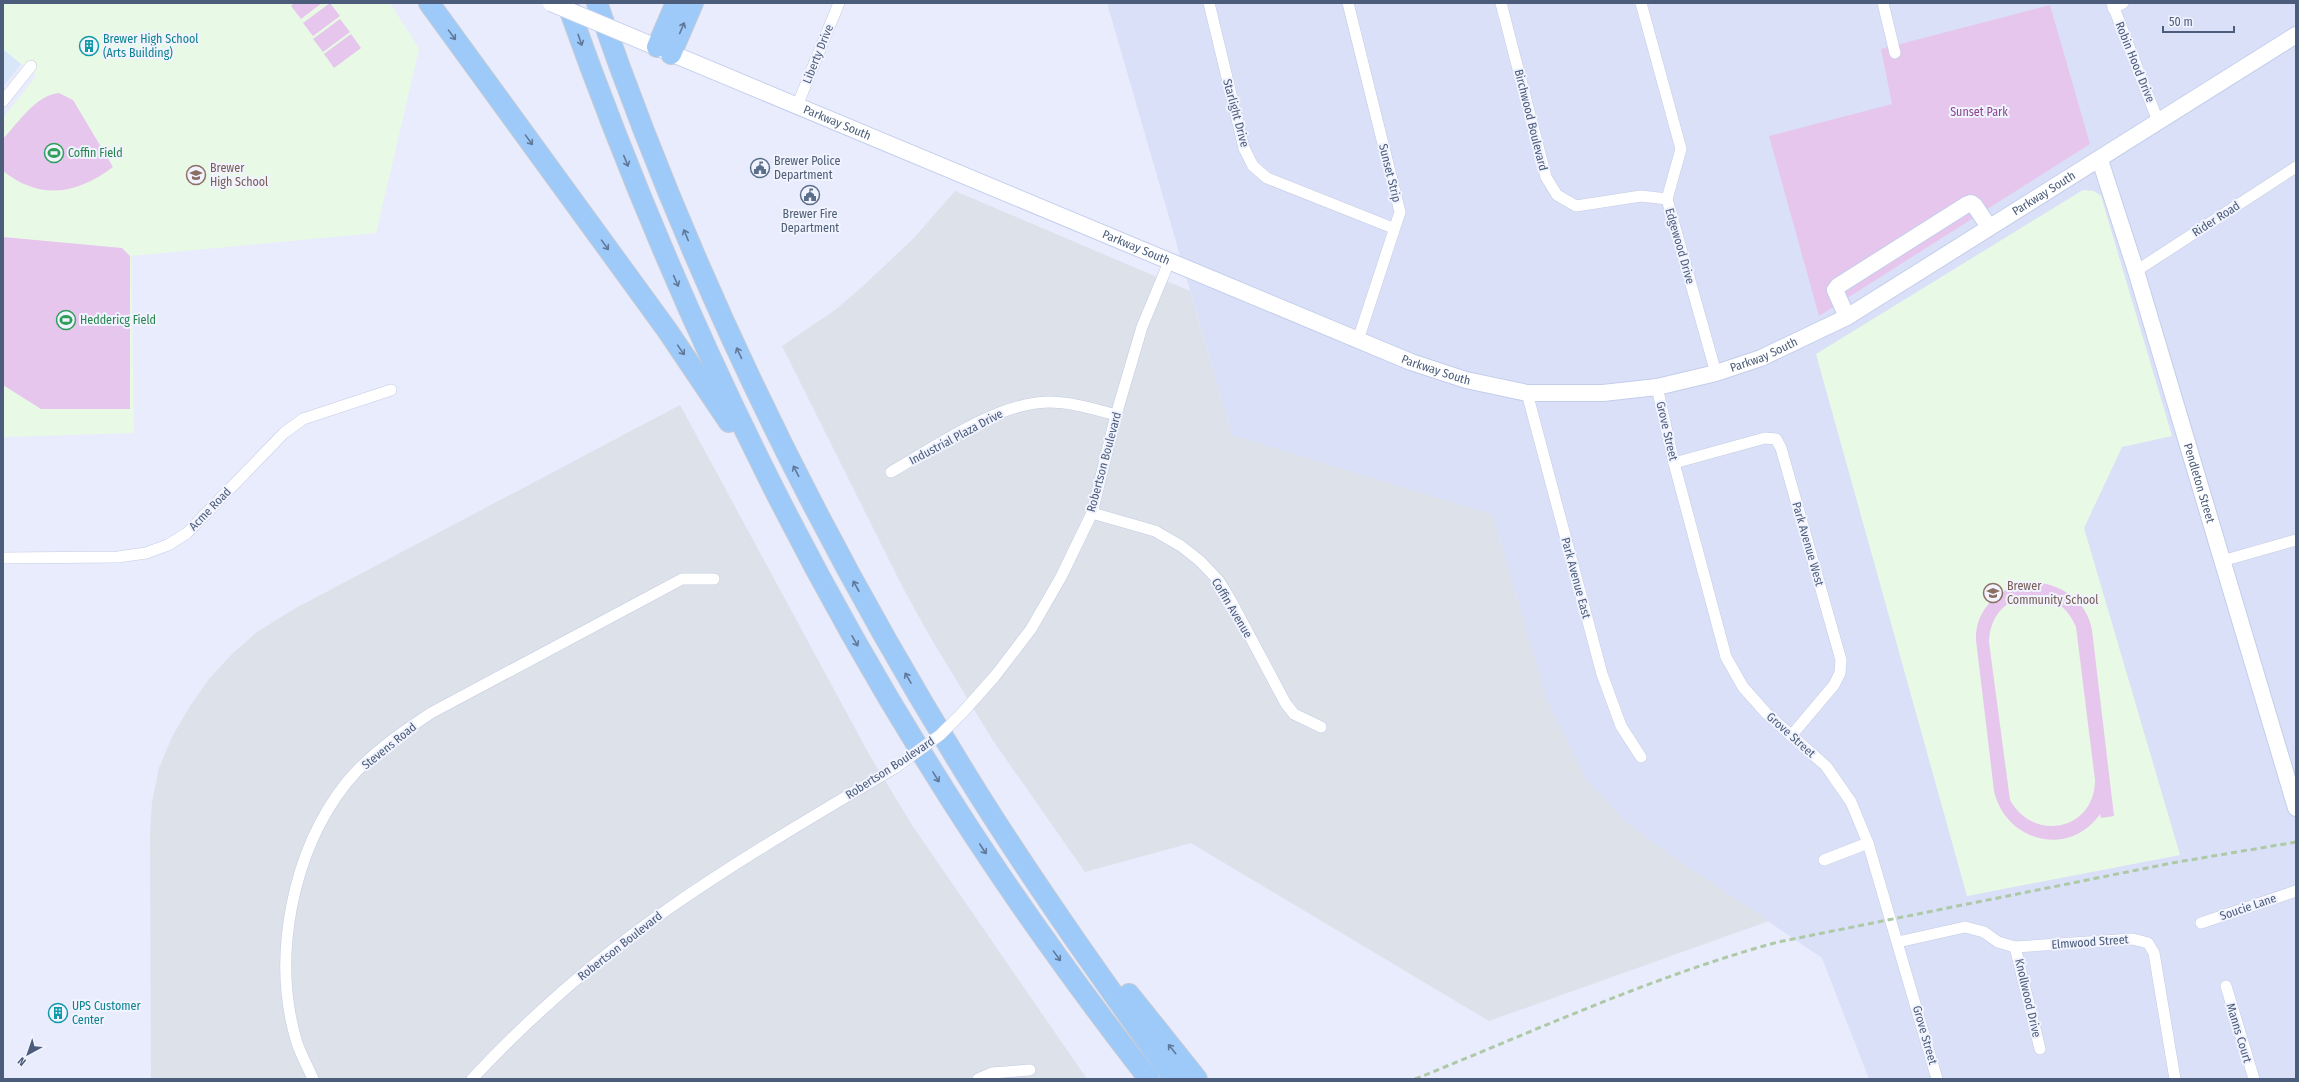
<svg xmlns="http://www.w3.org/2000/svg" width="2299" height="1082" viewBox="0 0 2299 1082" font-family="'Fira Sans Condensed',sans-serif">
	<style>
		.residential { fill: #dae0f8 }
		.commercial { fill: #d7e6f9 }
		.industrial { fill: #dce1ea }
		.education { fill: #e8fae6 }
		.green { fill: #e7c6ed; fill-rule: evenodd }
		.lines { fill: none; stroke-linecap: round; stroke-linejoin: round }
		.street-casing { stroke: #c4cce3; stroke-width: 12 }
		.secondary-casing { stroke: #c3ceeb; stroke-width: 18 }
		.highway-casing { stroke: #c5cbd4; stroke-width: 22 }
		.street { stroke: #fff; stroke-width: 11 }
		.secondary { stroke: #fff; stroke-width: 16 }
		.highway { stroke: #9ecaf9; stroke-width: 20 }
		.rail { stroke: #adc9a6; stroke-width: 3; stroke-dasharray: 6 4; stroke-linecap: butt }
		.street-bridge-casing { stroke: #c4cce3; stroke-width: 12; stroke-linecap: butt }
		.secondary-bridge-casing { stroke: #c3ceeb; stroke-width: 18; stroke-linecap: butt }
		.street-bridge { stroke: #fff; stroke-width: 11 }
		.secondary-bridge { stroke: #fff; stroke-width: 16 }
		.oneway { stroke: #60789a }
		.labels { text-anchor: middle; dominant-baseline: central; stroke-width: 4; stroke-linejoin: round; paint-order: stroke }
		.culture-label { font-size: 12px; fill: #0d838f; stroke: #f1f3ff; text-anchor: start }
		.street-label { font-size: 12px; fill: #4b5d7a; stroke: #f1f3ff }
		.park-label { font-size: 12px; fill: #8a478d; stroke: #f1f3ff }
		.leisure-label { font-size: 12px; fill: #27864d; stroke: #f1f3ff; text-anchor: start }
		.service-label { font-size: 12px; fill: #4e5e75; stroke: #f1f3ff; text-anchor: start }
		.education-label { font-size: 12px; fill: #785e54; stroke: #f1f3ff; text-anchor: start }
	</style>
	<rect width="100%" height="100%" fill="#e9ecfd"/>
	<path class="residential" d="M1107,3H2296V1079H1869L1822,958L1679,861L1625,821L1586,779L1547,700L1493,515L1232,435Z"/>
	<path class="commercial" d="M3,49L21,64L3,87Z"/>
	<g class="industrial">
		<path d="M955,191L1190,291L1232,435L1493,515L1547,700L1586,779L1625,821L1679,861L1769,921L1489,1021L1191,843L1085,872L992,739L929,635L902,586L782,346L835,310L863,286L914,238Z"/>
		<path d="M680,405L870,756L914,828L1087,1079H151L150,833L152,802L159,768L172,737L190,706L209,679L232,654L257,632L294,609Z"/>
	</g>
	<g class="education">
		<path d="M3,3H390L419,49L376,233L131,256L134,433L3,437V118L36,76L3,49Z"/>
		<path d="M2083,190L2094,191L2101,196L2172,436L2122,447L2084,528L2180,855L1967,896L1816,354Z"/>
	</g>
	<g class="green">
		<path d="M294,3H322L301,19L291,6Z"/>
		<path d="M330,3L340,16L313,36L303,23Z"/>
		<path d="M2050,5L2090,144L1819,316L1769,136L1892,104L1881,49Z"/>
		<path d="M340,19L350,32L323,52L313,39Z"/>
		<path d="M351,34L361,48L334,68L324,54Z"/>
		<path d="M59,93L73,100L113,167C77,194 41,201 3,171V139C18,123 36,95 59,93Z"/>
		<path d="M3,237L122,248L130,256V409H41L3,385Z"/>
		<path d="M2025,582C2055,580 2087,598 2092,630L2114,816L2101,818L2100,814C2069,859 2005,841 1994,791L1976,640C1975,609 1998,590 2025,582ZM2033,595C2053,596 2069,609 2076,627L2095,780C2095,830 2034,843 2010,800L1989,642C1990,615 2006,598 2033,595Z"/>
	</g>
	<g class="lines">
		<g class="street-casing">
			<g id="street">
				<path d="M1209,3L1244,148L1253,166L1267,178L1393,228"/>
				<path d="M1348,3L1400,212L1358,340"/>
				<path d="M1501,3L1546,177L1557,195L1576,206L1641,196L1667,199"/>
				<path d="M1641,3L1681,149L1667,199L1716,373"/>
				<path d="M1883,3L1895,53"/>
				<path d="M2112,3L2158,121"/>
				<path d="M2113,8L2123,3"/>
				<path d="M3,101L31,66"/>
				<path d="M797,106L839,3"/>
				<path d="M2136,271L2296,167"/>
				<path d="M1657,387L1674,463L1726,657L1743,687L1766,713L1826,766L1851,802L1868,843L1937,1079"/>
				<path d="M1527,393L1602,674L1621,726L1641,757"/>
				<path d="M1674,463L1765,438L1776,439L1781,448L1841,660L1840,673L1834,685L1791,736"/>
				<path d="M891,472C935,447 997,403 1048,402C1071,402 1094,409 1116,415"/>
				<path d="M1092,513L1155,531L1181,546L1200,561L1219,581L1230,599L1286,704L1294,714L1321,727"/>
				<path d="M3,558L118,557L146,553L168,545L187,533L284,433L303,419L391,390"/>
				<path d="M2222,561L2296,540"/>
				<path d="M963,712L995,676L1031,629L1061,577L1092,513L1116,415L1142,327L1169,262"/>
				<path d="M1824,860L1868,843"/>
				<path d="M2201,923L2296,891"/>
				<path d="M1898,942L1965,927L1984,932L1998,942L2015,947L2133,939L2148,943L2154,953L2175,1079"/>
				<path d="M2015,947L2040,1049"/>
				<path d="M2226,986L2254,1079"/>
				<path d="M313,1079C308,1067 301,1055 297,1043C271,958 292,851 347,782C370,754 401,733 431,713L682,579H714"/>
				<path d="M472,1079C531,1016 597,958 668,909C741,858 819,813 896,767"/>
				<path d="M978,1079L992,1073L1030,1070"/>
			</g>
		</g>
		<g class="secondary-casing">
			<g id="secondary">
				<path id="s1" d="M637,39L1411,362L1466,380L1527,393H1603L1657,387L1716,373L1761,358L1847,317L2296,35"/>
				<path id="s2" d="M2100,160L2136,271L2296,808"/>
				<path d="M1847,317L1835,290L1838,286L1966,205L1971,203L1975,206L1989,227"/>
			</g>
		</g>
		<g class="highway-casing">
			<g id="highway">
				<path d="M429,3L667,330L729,422"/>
				<path d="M567,3C661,267 778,522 926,760C994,871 1069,976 1149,1079"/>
				<path d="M597,3C693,281 823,546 979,795C1040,892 1107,986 1174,1079"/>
				<path d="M657,47L676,3"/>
				<path d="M671,54L693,3"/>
				<path d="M1129,994L1197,1079"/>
			</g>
		</g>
		<use href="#street" class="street"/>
		<use href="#secondary" class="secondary"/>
		<use href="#highway" class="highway"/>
		<path class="rail" d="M1415,1079C1535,1031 1653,976 1778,942L2172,863L2296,842"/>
		<g class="street-bridge-casing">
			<path id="street-bridge" d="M896,767L940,735L963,712"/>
		</g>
		<g class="secondary-bridge-casing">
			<path id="secondary-bridge" d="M551,3L637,39"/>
		</g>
		<use href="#street-bridge" class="street-bridge"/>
		<use href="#secondary-bridge" class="secondary-bridge"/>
	</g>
	<defs><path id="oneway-shaft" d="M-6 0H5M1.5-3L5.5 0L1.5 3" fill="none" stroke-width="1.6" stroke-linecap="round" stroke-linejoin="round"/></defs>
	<g class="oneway">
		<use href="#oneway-shaft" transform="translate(682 28) rotate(-67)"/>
		<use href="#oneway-shaft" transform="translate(452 35) rotate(54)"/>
		<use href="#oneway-shaft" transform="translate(580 40) rotate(71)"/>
		<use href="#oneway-shaft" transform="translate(529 140) rotate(54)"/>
		<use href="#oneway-shaft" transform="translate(626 161) rotate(68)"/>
		<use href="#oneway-shaft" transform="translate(686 235) rotate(-112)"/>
		<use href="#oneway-shaft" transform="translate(605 245) rotate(54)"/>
		<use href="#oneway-shaft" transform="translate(676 281) rotate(66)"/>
		<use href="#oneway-shaft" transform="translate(681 350) rotate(55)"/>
		<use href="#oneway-shaft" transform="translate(739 353) rotate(-115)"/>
		<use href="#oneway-shaft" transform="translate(796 471) rotate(-117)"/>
		<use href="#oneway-shaft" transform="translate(856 586) rotate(-119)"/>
		<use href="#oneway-shaft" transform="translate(855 641) rotate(60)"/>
		<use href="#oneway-shaft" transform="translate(908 678) rotate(-120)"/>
		<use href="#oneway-shaft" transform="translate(936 777) rotate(58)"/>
		<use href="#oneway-shaft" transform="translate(983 849) rotate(57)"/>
		<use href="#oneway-shaft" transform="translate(1057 956) rotate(54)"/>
		<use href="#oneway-shaft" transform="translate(1172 1049) rotate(-129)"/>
	</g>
	<defs>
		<g id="building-ring" transform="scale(1)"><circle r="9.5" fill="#f1f3ff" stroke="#0f9aa8" stroke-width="1.5"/><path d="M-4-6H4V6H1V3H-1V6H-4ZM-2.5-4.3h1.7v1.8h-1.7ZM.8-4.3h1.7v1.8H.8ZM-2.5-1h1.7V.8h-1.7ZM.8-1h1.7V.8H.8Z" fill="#0f9aa8"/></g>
		<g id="stadium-ring" transform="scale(1)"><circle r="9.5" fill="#f1f3ff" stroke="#2e9e5b" stroke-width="1.5"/><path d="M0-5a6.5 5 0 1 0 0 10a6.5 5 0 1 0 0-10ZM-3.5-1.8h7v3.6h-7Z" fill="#2e9e5b"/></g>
		<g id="civic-ring" transform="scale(1)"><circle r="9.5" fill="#f1f3ff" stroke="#5c6f8a" stroke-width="1.5"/><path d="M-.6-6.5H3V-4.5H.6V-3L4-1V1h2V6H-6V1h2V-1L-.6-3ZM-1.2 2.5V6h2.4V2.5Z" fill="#5c6f8a"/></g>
		<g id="school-ring" transform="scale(1)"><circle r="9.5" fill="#f1f3ff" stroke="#8d6e63" stroke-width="1.5"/><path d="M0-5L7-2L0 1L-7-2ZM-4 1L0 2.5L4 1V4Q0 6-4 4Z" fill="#8d6e63"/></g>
	</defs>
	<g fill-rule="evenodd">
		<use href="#building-ring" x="89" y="46"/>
		<use href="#stadium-ring" x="54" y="153"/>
		<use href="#civic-ring" x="760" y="168"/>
		<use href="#school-ring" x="196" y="175"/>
		<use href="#civic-ring" x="810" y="195"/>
		<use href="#stadium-ring" x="66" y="320"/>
		<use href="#school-ring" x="1993" y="593"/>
		<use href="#building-ring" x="58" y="1013"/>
	</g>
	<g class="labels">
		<g class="culture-label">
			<text x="103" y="39">Brewer High School<tspan x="103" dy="14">(Arts Building)</tspan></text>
			<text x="72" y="1006">UPS Customer<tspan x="72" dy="14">Center</tspan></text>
		</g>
		<g class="street-label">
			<text transform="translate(818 54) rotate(-68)">Liberty Drive</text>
			<text transform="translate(2135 62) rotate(68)">Robin Hood Drive</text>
			<text transform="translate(1236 113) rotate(75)">Starlight Drive</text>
			<text transform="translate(1531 120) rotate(76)">Birchwood Boulevard</text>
			<text stroke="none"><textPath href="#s1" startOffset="217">Parkway South</textPath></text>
			<text transform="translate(1390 173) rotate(76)">Sunset Strip</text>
			<text stroke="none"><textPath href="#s1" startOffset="1525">Parkway South</textPath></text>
			<text transform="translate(2216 219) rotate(-33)">Rider Road</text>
			<text transform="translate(1680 246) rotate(74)">Edgewood Drive</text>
			<text stroke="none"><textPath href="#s1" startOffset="541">Parkway South</textPath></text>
			<text stroke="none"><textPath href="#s1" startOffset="1201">Parkway South</textPath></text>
			<text stroke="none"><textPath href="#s1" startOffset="865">Parkway South</textPath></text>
			<text transform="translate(1667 431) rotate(77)">Grove Street</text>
			<text transform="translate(956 437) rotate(-28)">Industrial Plaza Drive</text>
			<text transform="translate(1104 462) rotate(-75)">Robertson Boulevard</text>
			<text stroke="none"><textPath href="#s2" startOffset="338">Pendleton Street</textPath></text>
			<text transform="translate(210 509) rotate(-46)">Acme Road</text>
			<text transform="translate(1808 544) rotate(74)">Park Avenue West</text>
			<text transform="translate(1576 578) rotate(75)">Park Avenue East</text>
			<text transform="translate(1232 608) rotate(59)">Coffin Avenue</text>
			<text transform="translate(1791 735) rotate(42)">Grove Street</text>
			<text transform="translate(389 746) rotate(-39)">Stevens Road</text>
			<text transform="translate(890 768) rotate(-33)">Robertson Boulevard</text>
			<text transform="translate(2248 907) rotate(-19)">Soucie Lane</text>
			<text transform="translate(2090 942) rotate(-4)">Elmwood Street</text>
			<text transform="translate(620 946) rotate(-38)">Robertson Boulevard</text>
			<text transform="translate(2028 998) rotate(77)">Knollwood Drive</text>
			<text transform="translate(2239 1033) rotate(73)">Manns Court</text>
			<text transform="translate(1925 1035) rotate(74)">Grove Street</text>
		</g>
		<g class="park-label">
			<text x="1979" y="112">Sunset Park</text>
		</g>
		<g class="leisure-label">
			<text x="68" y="153">Coffin Field</text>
			<text x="80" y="320">Heddericg Field</text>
		</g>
		<g class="service-label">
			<text x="774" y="161">Brewer Police<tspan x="774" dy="14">Department</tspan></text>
			<text x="810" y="214" text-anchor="middle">Brewer Fire<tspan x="810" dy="14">Department</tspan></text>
		</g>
		<g class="education-label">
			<text x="210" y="168">Brewer<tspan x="210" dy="14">High School</tspan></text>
			<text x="2007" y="586">Brewer<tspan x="2007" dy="14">Community School</tspan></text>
		</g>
	</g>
	<rect width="2299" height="1082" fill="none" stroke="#4b5d7a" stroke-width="8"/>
	<g transform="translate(28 1054) rotate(220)" stroke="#f1f3ff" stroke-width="3" paint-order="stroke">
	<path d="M0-3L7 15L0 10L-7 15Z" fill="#4b5d7a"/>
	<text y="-6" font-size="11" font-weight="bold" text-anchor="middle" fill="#4b5d7a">N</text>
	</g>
	<path d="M2163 26v6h71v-6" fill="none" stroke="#4b5d7a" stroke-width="2"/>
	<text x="2169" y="26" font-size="12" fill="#4b5d7a" stroke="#f1f3ff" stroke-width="3" paint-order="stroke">50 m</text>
</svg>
